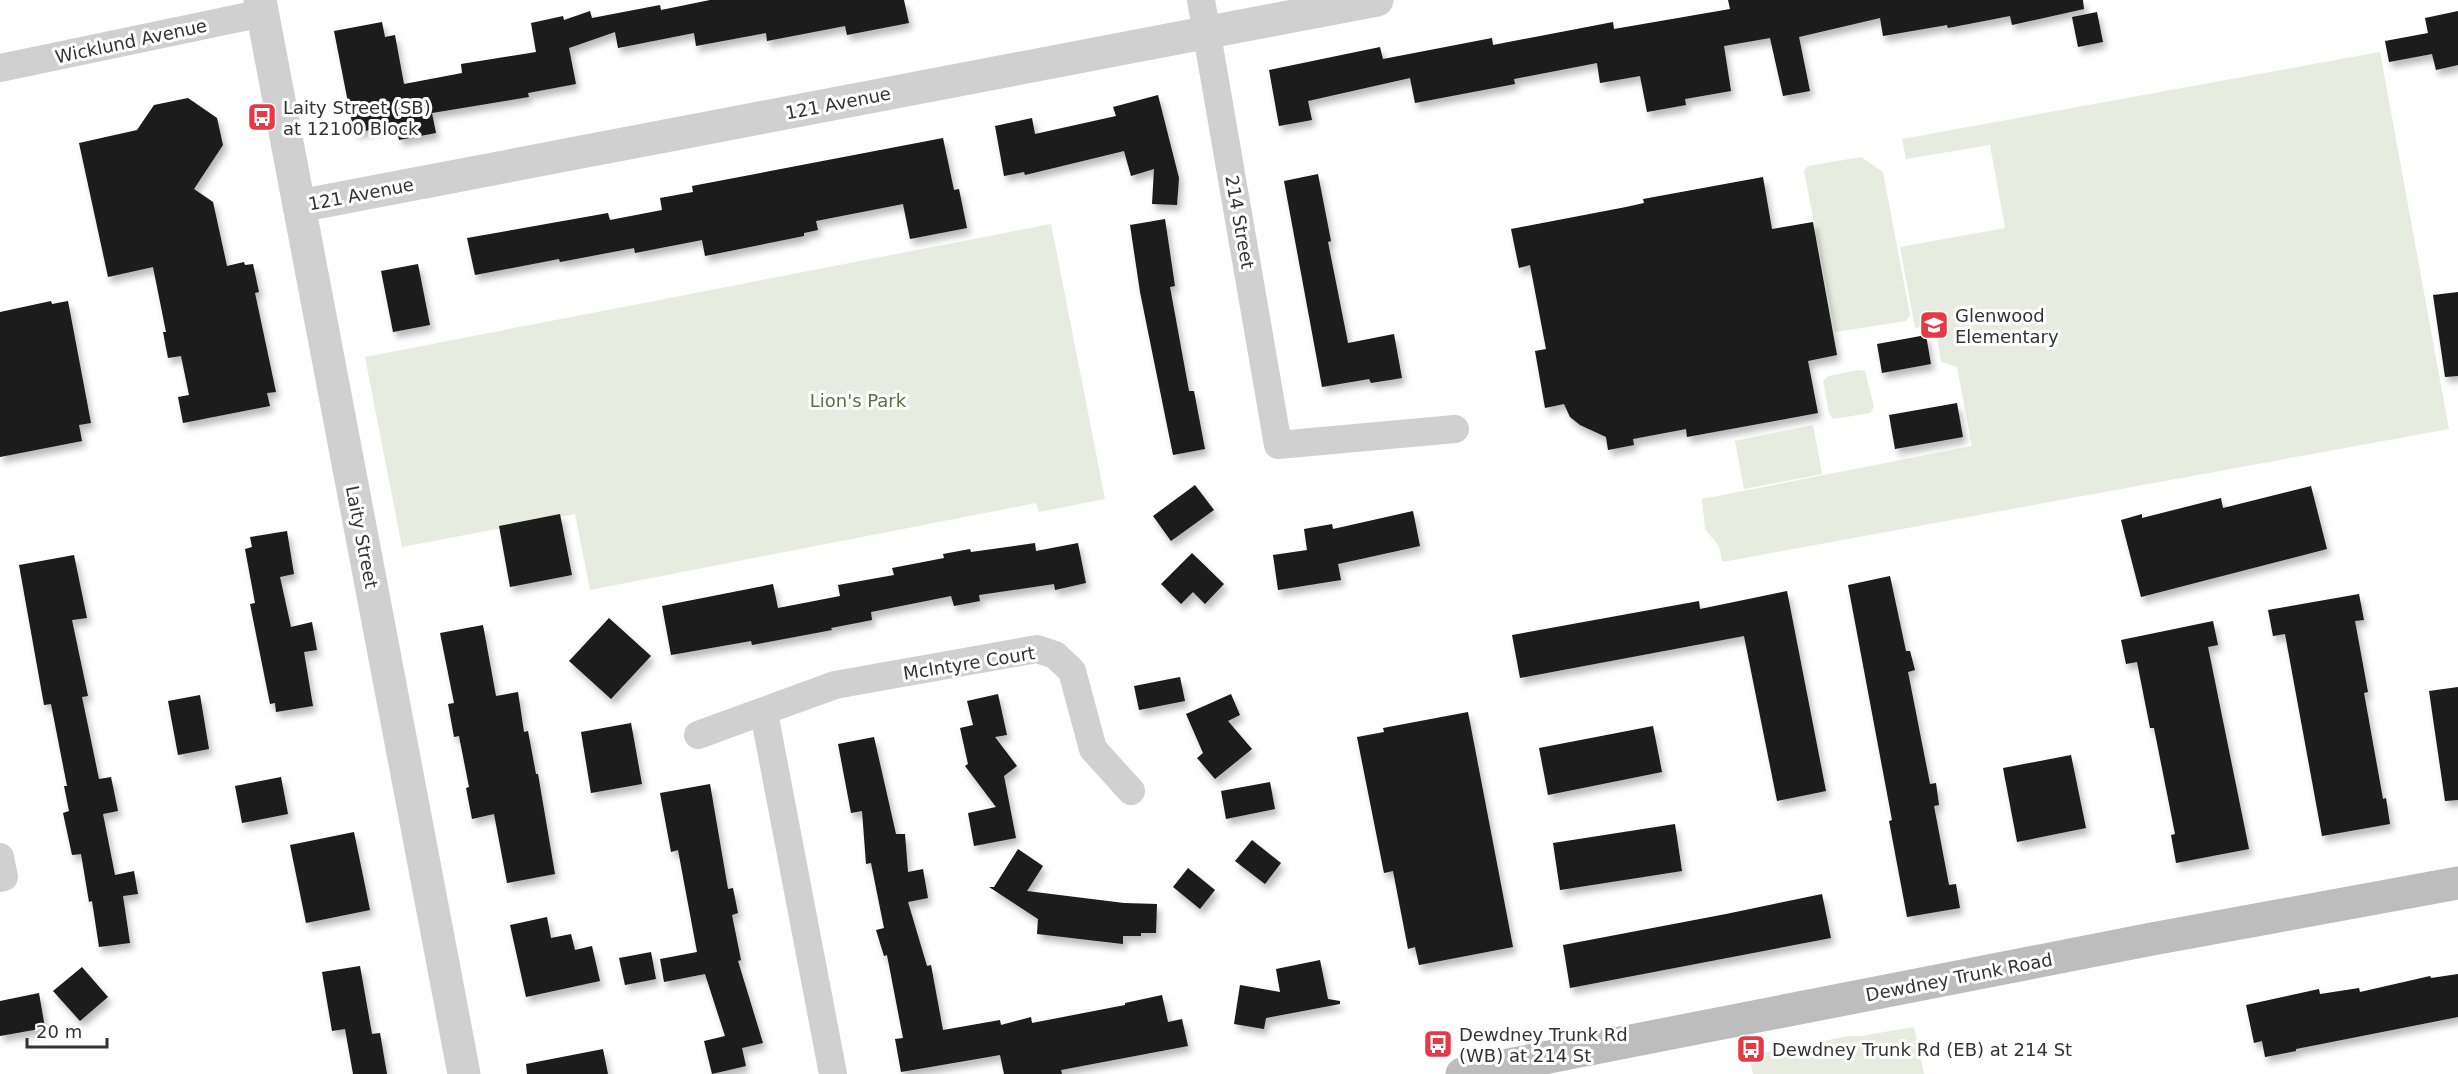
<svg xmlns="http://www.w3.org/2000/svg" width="2458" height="1074" viewBox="0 0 2458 1074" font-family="'DejaVu Sans',sans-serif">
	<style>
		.green { fill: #e6ecdf }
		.building { fill: #1a1a1a; filter: url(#shadow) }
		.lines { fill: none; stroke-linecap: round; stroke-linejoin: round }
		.minor { stroke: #d0d0d0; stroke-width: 28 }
		.tertiary { stroke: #d0d0d0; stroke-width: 33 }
		.secondary { stroke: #bdbdbd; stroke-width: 33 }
		.labels { text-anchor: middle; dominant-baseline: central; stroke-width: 6; stroke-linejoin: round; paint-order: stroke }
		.street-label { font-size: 18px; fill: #333; stroke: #fff }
		.poi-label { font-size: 18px; fill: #333; stroke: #fff; text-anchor: start }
		.park-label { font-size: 18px; fill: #56703f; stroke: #fff }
	</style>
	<defs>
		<filter id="shadow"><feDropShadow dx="3.5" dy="6" stdDeviation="3" flood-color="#0004"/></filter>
	</defs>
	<rect width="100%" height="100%" fill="#fff"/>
	<g class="green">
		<path d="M2380,52L2449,429L1722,562L1719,546L1705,529L1702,499L1972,446L1957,367L1941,362L1935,325L1915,328L1900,247L2005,228L1990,145L1906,159L1902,139Z"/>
		<path d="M1861,157L1883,172L1910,315L1906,321L1835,332L1804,171L1808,166Z"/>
		<path d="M1051,224L1105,499L1039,512L1036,503L590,590L575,514L402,547L365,357Z"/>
		<path d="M1858,370L1865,371L1874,407L1870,413L1833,419L1829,413L1823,381L1829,376Z"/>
		<path d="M1813,425L1822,474L1744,489L1735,441Z"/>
		<path d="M1914,1027L1924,1074H1753L1749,1056L1848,1036H1861Z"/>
	</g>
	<g class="building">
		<path d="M710,0H904L909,23L847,35L845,26L767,41L766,33L696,46L694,33L618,48L615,32L569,48L576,84L528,93L529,97L432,113L436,133L399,140L396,125L354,133L334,31L382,22L385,37L395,35L404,84L462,73L461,64L536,52L531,23L563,16L564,20L590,11L592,18L660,5L661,10Z"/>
		<path d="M1728,0H2083L2084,9L2012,25L2010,16L1948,28L1947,25L1883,36L1880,18L1799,37L1810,91L1783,96L1770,38L1724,46L1731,91L1685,99L1686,105L1647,112L1640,76L1600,83L1597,63L1514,79L1515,84L1415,103L1410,78L1308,101L1312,120L1279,126L1269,70L1380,47L1383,59L1492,38L1493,45L1613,22L1614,29L1730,9Z"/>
		<path d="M2458,11V65L2436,70L2432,54L2389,62L2385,41L2428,33L2425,18Z"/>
		<path d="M2097,12L2103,42L2078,47L2072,17Z"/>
		<path d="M1158,95L1179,178L1177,205L1152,204L1154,169L1131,176L1124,151L1025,175L1024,172L1004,176L995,126L1032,118L1035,134L1116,116L1113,107Z"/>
		<path d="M188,98L217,118L223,145L194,189L213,202L227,266L244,262L245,265L253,264L259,292L255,293L276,392L267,393L270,406L183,423L178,397L189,395L181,356L168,358L163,332H166L153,267L108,277L79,143L137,130L154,105Z"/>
		<path d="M943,138L954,190L959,189L967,228L910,239L903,204L816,221L818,230L804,233V236L705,256L702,240L635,253L634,248L560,262L559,259L475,275L467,238L608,213L610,220L662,210L660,198L693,192L692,186Z"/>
		<path d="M1318,174L1331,241L1328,242L1348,343L1394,334L1402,378L1371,383L1369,379L1322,387L1284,181Z"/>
		<path d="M1763,177L1772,229L1813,222L1837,355L1808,361L1818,413L1687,437L1686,429L1633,439L1634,445L1608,450L1606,437L1580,425L1570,417L1564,404L1545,408L1535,351L1546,349L1530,265L1519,268L1511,229L1626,207L1644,203L1643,199Z"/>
		<path d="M1165,219L1175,286L1170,287L1189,391H1194L1205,449L1173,455L1140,292L1130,225Z"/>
		<path d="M418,264L430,325L393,332L381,271Z"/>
		<path d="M2458,292V376L2445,377L2433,295Z"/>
		<path d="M51,301L52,304L68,301L91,423L79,425L82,441L0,457V312Z"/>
		<path d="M1926,335L1931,364L1882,373L1877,344Z"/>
		<path d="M1957,403L1963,437L1895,449L1889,415Z"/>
		<path d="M1195,485L1214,510L1171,541L1153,516Z"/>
		<path d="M2311,486L2327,549L2141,597L2121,520L2142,514V518L2221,498L2223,508Z"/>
		<path d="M1413,511L1420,546L1338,564L1341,580L1278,590L1273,555L1307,550L1304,529L1332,524L1333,529Z"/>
		<path d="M560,514L572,575L510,587L499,526Z"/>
		<path d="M287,531L294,574L280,577L291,627L312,622L317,650L304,652L313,706L276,712L275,703L270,704L250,604L255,603L245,549L252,547L250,537Z"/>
		<path d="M1035,543L1036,551L1078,543L1086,583L1055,590L1054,584L979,595L980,601L954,606L951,596L871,612L872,620L831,628L832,630L752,645L751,641L671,655L662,606L773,584L778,608L840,596L838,585L894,575L892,568L944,558L943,554L970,549L971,552Z"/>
		<path d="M1192,553L1224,584L1205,604L1193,592L1181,604L1161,584Z"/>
		<path d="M74,555L87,618L72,620L88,696L82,697L99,779L111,777L118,811L103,814L115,875L134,871L138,894L123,896L130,943L99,947L92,901L89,902L81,854L72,855L63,813L69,811L64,786H67L51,704L44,705L19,565Z"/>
		<path d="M1890,576L1906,651H1910L1915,670L1908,672L1930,784L1936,783L1939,805L1934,806L1949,885L1956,884L1960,908L1907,917L1889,821L1892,820L1848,585Z"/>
		<path d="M1787,591L1826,791L1777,801L1744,636L1520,678L1512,635L1699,601L1700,609Z"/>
		<path d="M2359,594L2364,620L2355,621L2368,692L2364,693L2383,799L2386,798L2390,824L2322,836L2285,634L2273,636L2268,610Z"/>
		<path d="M609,618L651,656L611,699L569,661Z"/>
		<path d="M2213,621L2218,645L2208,647L2249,849L2176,863L2171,835L2175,834L2154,728H2150L2137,662L2126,664L2121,640Z"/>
		<path d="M483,625L496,696L518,692L524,732L528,731L536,774H538L555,874L507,883L494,814L472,819L466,788L469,787L459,736L454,737L448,704L454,703L440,633Z"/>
		<path d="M1180,677L1185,701L1139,710L1134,686Z"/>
		<path d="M2458,687V800L2445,801L2429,691Z"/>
		<path d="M998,694L1007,735L995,737L1017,766L1004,776L1016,838L974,846L968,813L996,807L965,766L968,764L960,728L973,725L967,701Z"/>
		<path d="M1231,694L1240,715L1228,721L1252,749L1215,779L1197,758L1203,753L1186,714Z"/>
		<path d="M200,695L209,749L178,755L168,701Z"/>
		<path d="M1468,712L1513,947L1419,965L1415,947L1408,949L1393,871L1384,873L1357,737L1384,732L1383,728Z"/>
		<path d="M631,723L642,784L591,793L581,732Z"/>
		<path d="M1653,726L1662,772L1548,795L1539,748Z"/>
		<path d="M874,737L896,834H905L908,872L923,869L928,898L908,902L927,966L931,965L943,1030L1000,1020L1001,1025L1031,1017L1032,1023L1125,1005V1003L1162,995L1168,1022L1182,1019L1188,1046L1061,1070L1062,1074H1004L1000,1055L901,1072L895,1039L903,1038L887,955L884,956L876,930L884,928L871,863L866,864L862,811L851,813L838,744Z"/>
		<path d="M2071,755L2086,828L2017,842L2003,768Z"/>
		<path d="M281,777L288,814L242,823L235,786Z"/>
		<path d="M1270,782L1275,809L1226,819L1221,791Z"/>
		<path d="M710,784L728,889L733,888L738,913L732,915L741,960L738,961L763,1043L742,1048L746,1066L712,1074L704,1041L725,1036L705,974L664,982L660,959L697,952L678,850L671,852L660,793Z"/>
		<path d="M1675,824L1682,871L1560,890L1553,843Z"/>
		<path d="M354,832L370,910L306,923L290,845Z"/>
		<path d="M1252,840L1281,863L1265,884L1235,861Z"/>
		<path d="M1018,849L1043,866L1027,891L1124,903L1157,904L1156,933H1141V936H1123V944L1037,934L1038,919L989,887H994Z"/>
		<path d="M1188,868L1215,890L1200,909L1173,887Z"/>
		<path d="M1822,894L1831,938L1570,988L1563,945L1726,914Z"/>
		<path d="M547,917L551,938L571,934L575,950L592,946L600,981L526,997L510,925Z"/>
		<path d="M651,952L656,979L625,985L619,958Z"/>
		<path d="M1320,960L1328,999L1340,1001V1004L1266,1018L1264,1029L1234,1024L1240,985L1280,992L1276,969Z"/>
		<path d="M360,966L372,1034L380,1033L387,1074H353L345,1029L332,1031L322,972Z"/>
		<path d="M82,967L108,997L80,1021L53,991Z"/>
		<path d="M2458,974V1017L2296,1049V1051L2265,1057L2262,1041L2254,1043L2246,1005L2319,989L2320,994L2359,988L2360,992L2430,976L2431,978Z"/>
		<path d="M39,993L45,1028L0,1036V1001Z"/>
		<path d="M603,1049L608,1074H527L526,1064Z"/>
	</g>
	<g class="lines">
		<g class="minor">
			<path d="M1201,0L1278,445L1455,429"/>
			<path d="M0,68L263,13"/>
			<path d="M764,713L833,1074"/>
			<path d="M698,735L835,685L1037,649L1055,655L1072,671L1093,749L1131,791"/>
			<path d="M0,857L4,877L0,878"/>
		</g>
		<g class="tertiary">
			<path d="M260,0L464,1074"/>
			<path d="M299,206L1377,0"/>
		</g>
		<path class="secondary" d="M1462,1074L2152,939L2458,883"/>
	</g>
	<defs>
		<g id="bus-square" transform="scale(1.5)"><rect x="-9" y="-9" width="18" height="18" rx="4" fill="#e63946" stroke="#fff"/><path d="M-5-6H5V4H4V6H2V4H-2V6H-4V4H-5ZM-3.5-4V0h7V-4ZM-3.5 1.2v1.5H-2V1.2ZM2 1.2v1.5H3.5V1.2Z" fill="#fff"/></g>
		<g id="school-square" transform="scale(1.5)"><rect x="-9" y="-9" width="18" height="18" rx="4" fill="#e63946" stroke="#fff"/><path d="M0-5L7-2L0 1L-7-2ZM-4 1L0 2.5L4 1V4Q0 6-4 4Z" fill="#fff"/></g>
	</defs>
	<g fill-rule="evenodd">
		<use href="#bus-square" x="262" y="117"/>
		<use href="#school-square" x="1934" y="325"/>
		<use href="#bus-square" x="1438" y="1044"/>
		<use href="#bus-square" x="1751" y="1049"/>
	</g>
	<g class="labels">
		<g class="street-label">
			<text transform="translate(131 41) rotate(-12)">Wicklund Avenue</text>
			<text transform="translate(838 103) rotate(-11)">121 Avenue</text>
			<text transform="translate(361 194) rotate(-11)">121 Avenue</text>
			<text transform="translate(1240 222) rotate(80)">214 Street</text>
			<text transform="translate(362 537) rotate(79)">Laity Street</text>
			<text transform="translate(969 663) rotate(-9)">McIntyre Court</text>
			<text transform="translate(1959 977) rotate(-11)">Dewdney Trunk Road</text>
		</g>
		<g class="poi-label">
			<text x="283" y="107">Laity Street (SB)<tspan x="283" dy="21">at 12100 Block</tspan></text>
			<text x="1955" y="315">Glenwood<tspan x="1955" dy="21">Elementary</tspan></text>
			<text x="1459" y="1034">Dewdney Trunk Rd<tspan x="1459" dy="21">(WB) at 214 St</tspan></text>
			<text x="1772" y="1049">Dewdney Trunk Rd (EB) at 214 St</text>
		</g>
		<g class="park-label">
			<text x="858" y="400">Lion's Park</text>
		</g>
	</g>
	<path d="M27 1038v9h80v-9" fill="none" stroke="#333333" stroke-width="3"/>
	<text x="36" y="1038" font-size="18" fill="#333333" stroke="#ffffff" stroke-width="4.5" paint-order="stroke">20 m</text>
</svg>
